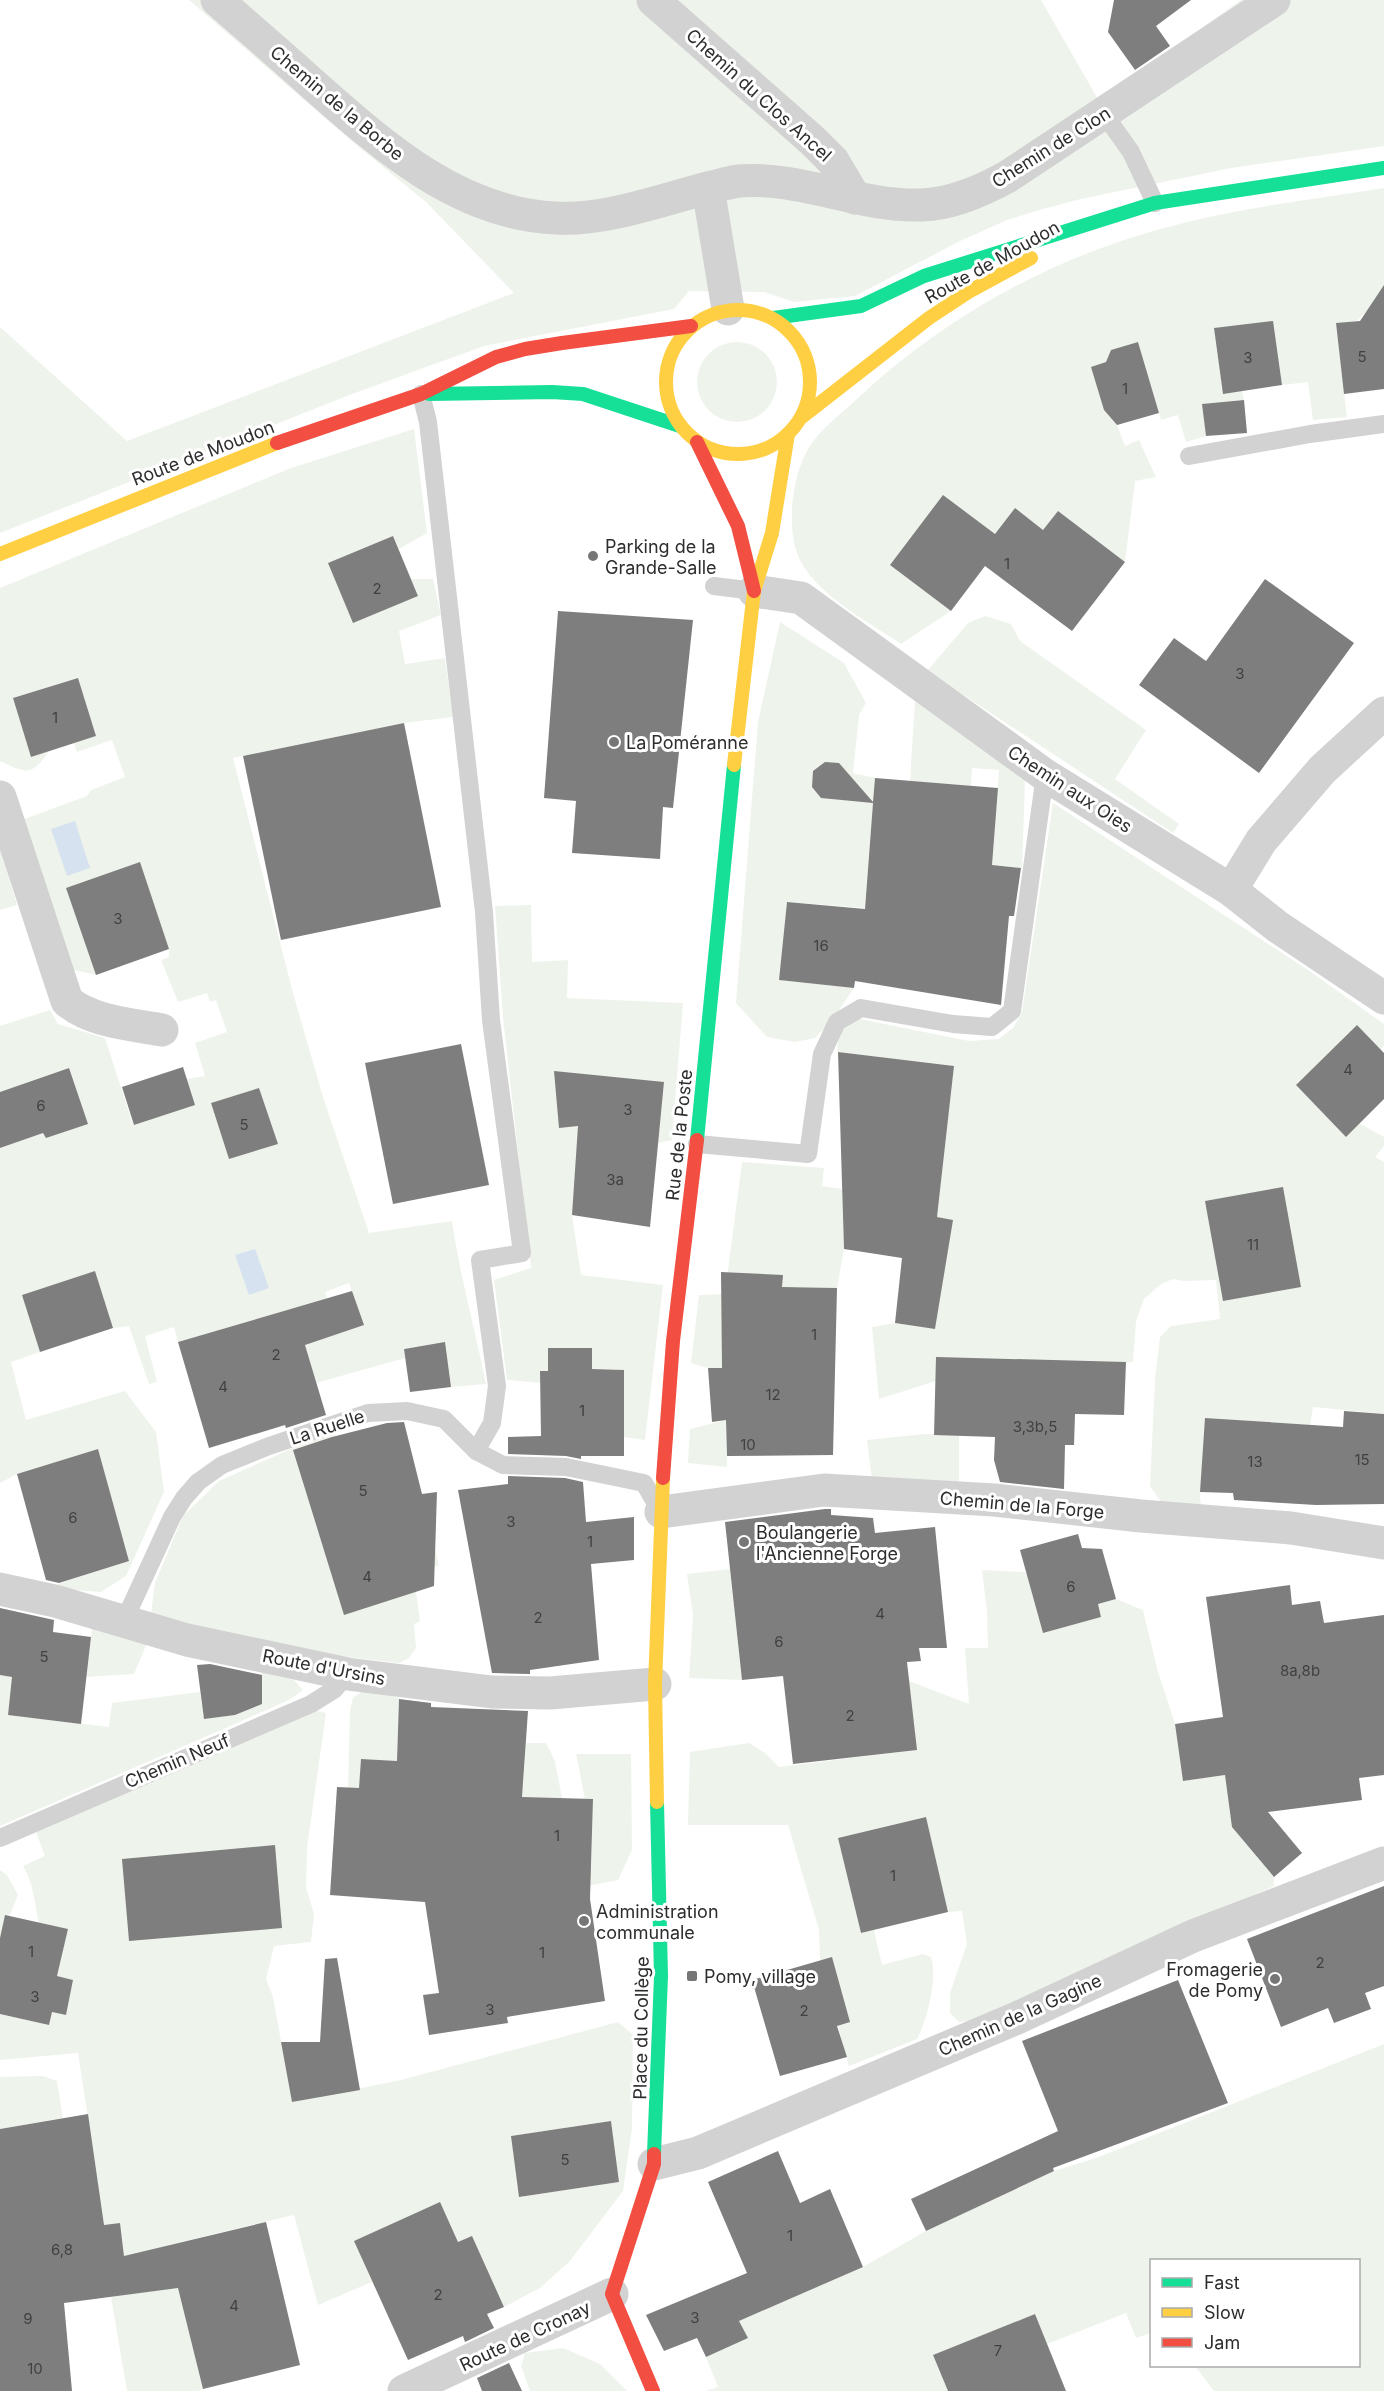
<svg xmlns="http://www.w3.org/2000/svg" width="1384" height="2391" viewBox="0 0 1384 2391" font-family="Inter,sans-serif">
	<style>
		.green { fill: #eef4eb; fill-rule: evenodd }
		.water { fill: #d7e2f1 }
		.building { fill: #7e7e7e }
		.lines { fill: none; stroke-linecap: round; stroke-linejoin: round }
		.lane { stroke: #d2d2d2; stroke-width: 18 }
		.street { stroke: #d2d2d2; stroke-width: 33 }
		.fast { stroke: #16e098; stroke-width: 14 }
		.slow { stroke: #ffcf43; stroke-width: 14 }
		.jam { stroke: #f24e42; stroke-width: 14 }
		.poi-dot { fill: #767676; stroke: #fff; stroke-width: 2 }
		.labels { text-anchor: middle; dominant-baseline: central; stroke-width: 6; stroke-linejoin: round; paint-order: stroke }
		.number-label { font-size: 15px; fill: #414141 }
		.street-label { font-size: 18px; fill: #2d2d2d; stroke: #fff }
		.poi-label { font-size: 18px; fill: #2d2d2d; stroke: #fff; text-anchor: start }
	</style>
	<rect width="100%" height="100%" fill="#fff"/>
	<g class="green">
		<path d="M189,0H1041L1099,101L1241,0H1384V146L1231,168L1081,199L1043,209L1007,220L958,242L855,296L794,302L764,292L689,291L674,309L484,346L352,394L0,533V327L127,441L514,293L426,202L355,144Z"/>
		<path d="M1384,188V305L1370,307L1357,321L1336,324L1347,417L1313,420L1308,382L1282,385L1272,321L1214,329L1242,391L1244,400L1203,404L1206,436L1186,442L1178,415L1161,420L1138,342L1111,350L1106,362L1104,410L1117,425L1125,446L1139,440L1156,477L1135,481L1125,562L1058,511L1043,530L1015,508L995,534L890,565L951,611L901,644C867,621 811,592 797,553C786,521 793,467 814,440C826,425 843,412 857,399C941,320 1045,261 1157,230C1231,209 1308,200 1384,188Z"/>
		<circle cx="737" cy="382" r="40"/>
		<path d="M414,429L427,533L399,549L393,536L329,563L418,595L411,579H433L441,615L399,631L405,664L445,658L453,717L404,723L233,758L293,993L323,1097L369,1233L452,1221C460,1276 475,1329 486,1384L451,1387L444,1343L404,1348L405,1358L316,1383L294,1308L178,1342L174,1327L145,1336L157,1382L149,1384L129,1326L113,1328L95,1271L22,1295L40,1352L11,1362L26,1420L125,1391L156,1432L164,1492L126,1576L101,1592L47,1588L129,1560L98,1449L17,1474L0,1483V1148L43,1133L46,1138L77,1127L68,1068L0,1092V1026L50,1010L58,1024L105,1038L132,1122L134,1125L173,1112L161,1074L166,1073L187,1079L205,1076L195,1043L227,1032L216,1000L210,1002L207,993L178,1002L161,960L169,957V949L140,862L96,975L65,968L19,821L87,796L91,790L125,777L112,740L77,752L74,743L96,736L78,678L13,698L31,757L49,751C32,776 27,774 0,761V588L291,468ZM259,1088L277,1144L229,1159L211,1103ZM349,1283L363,1325L339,1333L325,1292Z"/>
		<path d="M985,616L1011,624L1020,641L1146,730L1115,779L1179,824L1173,833L927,671L968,623Z"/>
		<path d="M780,622L844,663L866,703L859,715L853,773L875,778L865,908L787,902L780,980L854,988L833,1019L815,1038L795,1042L767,1037L736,1003L758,722Z"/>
		<path d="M915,700L1025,780L1022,868L992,865L999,770L972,768L971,786L910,781Z"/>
		<path d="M1053,803L1308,970L1384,1024V1045L1381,1050L1357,1025L1296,1085L1346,1136L1359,1123L1384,1137V1146L1375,1157L1384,1162V1414L1313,1407L1310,1425L1206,1418L1200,1498L1201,1505L1161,1502L1150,1486L1155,1379L1160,1337L1171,1326L1220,1319L1216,1280L1184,1281L1173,1279L1161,1284L1144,1299L1136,1321L1133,1362L936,1381L879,1399L872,1327L895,1323L935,1329L952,1220L927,1215L939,1200L954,1066L837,1052L839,1026L860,1019L969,1041L999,1039L1013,1028L1022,1012Z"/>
		<path d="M0,849L17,905L0,910Z"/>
		<path d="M531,905L532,962L568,960L567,998L683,1003L672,1140L658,1143L664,1082L572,1215L581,1275L663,1285L645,1440L624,1437V1370L592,1369V1348H548V1371L541,1383L507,1380L494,1280L531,1268L503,1018L495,906Z"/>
		<path d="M742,1162L824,1168L822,1186L842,1189L844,1249L837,1288L794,1287V1305L722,1301V1368H708L691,1363L699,1295L725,1294Z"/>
		<path d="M726,1420L727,1467L688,1463L690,1429Z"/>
		<path d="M333,1430L336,1436L297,1463L344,1614L397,1557L435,1549L439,1566L413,1569L420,1621L414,1624L416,1648L409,1658L399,1663L330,1655L185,1627L151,1613L155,1583L183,1516L219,1481Z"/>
		<path d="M924,1434L959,1435V1494L873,1488L867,1440Z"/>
		<path d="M730,1569L742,1680L689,1678L693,1615L687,1574Z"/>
		<path d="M982,1570L1026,1572L1043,1633L1101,1617L1098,1604L1116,1599L1143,1610L1158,1672L1175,1724L1183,1781L1225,1775L1274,1877V1886L970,2021L959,2022L950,2013V1993L967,1944L962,1911L948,1912L926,1817L838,1838L861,1933L874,1930L882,1965L923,1954L931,1957C938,1978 927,2020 917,2039L849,2066L820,1960L819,1930L788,1825H688L690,1752L749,1743L765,1753L779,1767L916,1750L909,1681L969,1704L965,1648H988L987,1612Z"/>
		<path d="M93,1622L150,1636L134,1674L86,1677Z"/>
		<path d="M262,1672L294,1680L303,1690L289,1700L228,1727L0,1826V1675L26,1679L24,1699L10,1697L8,1715L109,1727L112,1703L200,1692L204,1718L235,1715L262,1704Z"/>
		<path d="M362,1691L383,1693L399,1698L397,1772L392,1790L394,1761L362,1759L359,1789L348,1788L350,1710L353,1698Z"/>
		<path d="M314,1710L326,1713L307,1848L306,1887L314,1914L311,1942L274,1946L266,1979L273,1997L292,2102L401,2080L618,2022L633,2035L632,2128L623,2191L570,2261L540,2288L504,2307L472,2237L458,2242L440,2203L355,2241L372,2282L318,2305L294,2215L168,2245L203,2389L198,2391H127L111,2297L129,2294L120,2223L99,2226L98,2183L78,2053L0,2060V2014L49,2025L52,2012L66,2015L73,1980L57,1976L68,1929L39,1923C34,1902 34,1884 23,1866L45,1856L36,1832ZM611,2121L619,2182L519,2197L511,2136Z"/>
		<path d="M526,1743H546L555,1761L562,1798L591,1873L593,1800L585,1799L576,1754H631L632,1850L618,1880L485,1906L493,1786L523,1788Z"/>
		<path d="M0,1870L7,1875L18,1895L0,1938Z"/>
		<path d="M1384,2044V2391H1214L1195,2366H1358V2260H1152L1151,2333L1136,2338L1126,2313L1047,2344L1035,2314L933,2355L948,2391H705L718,2387L706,2357L748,2338L739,2321L863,2267L926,2231L1054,2171L1096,2158Z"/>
		<path d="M43,2076L57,2081L63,2118L0,2129V2077Z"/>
		<path d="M563,2348L600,2364L627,2391H530L521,2366L525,2353Z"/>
	</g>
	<g class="water">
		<path d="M75,821L90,868L67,876L51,829Z"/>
		<path d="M255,1249L269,1288L249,1295L235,1255Z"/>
	</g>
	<g class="building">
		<path d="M1114,0H1191L1156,26L1170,46L1135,70L1108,32Z"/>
		<path d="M1384,285V389L1344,394L1336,323L1360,321Z"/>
		<path d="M1273,321L1282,385L1223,394L1214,328Z"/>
		<path d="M1138,342L1159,413L1117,425L1104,410L1091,367L1106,362L1111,350Z"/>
		<path d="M1244,400L1247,433L1206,436L1202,404Z"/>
		<path d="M943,495L995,534L1015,508L1043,530L1058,511L1125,562L1072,631L985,566L951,611L890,565Z"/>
		<path d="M393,536L418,596L353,623L328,563Z"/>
		<path d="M1265,579L1354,643L1259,773L1139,685L1174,638L1206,661Z"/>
		<path d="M558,611L693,620L673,808L663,807L660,859L572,853L576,801L544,798Z"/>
		<path d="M78,678L96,736L31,757L13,698Z"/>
		<path d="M404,723L441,907L281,940L243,756Z"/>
		<path d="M825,762L839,763L873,802L875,778L998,788L992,865L1021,868L1014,916H1009L1001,1005L855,981L854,988L779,980L787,902L865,909L873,803L821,798L812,787L813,771Z"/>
		<path d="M140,862L169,949L96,975L66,888Z"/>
		<path d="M1357,1025L1384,1053V1099L1346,1137L1296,1085Z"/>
		<path d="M461,1044L489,1185L393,1204L365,1063Z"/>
		<path d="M838,1052L954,1066L937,1217L953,1220L935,1329L895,1323L902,1258L844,1249Z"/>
		<path d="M183,1067L195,1105L134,1125L122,1087Z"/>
		<path d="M69,1068L88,1124L46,1138L43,1133L0,1148V1092Z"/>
		<path d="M554,1071L664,1082L650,1227L572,1215L578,1126L559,1128Z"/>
		<path d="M259,1088L278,1144L229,1159L211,1103Z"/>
		<path d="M1283,1187L1301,1287L1223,1301L1205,1201Z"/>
		<path d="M95,1271L113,1328L40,1352L22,1295Z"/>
		<path d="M721,1272L783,1275L782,1287L837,1288L833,1455L727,1456L726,1420L712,1422L708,1368H722Z"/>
		<path d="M352,1291L364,1325L305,1345L326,1415L286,1428L285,1425L209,1448L178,1342Z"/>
		<path d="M445,1342L451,1387L410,1392L404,1349Z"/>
		<path d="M548,1348H592V1369L624,1370V1456H581V1459L566,1456L508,1454V1437L541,1436L540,1371H548Z"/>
		<path d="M936,1357L1126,1362L1124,1415L1075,1414L1074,1445H1065L1064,1489L1000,1482L994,1460L995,1437L934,1435Z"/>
		<path d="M1344,1411L1384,1414V1504L1316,1505L1234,1500L1233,1493L1200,1492L1205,1418L1343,1427Z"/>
		<path d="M404,1422L422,1494L437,1492L434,1586L344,1615L293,1450L332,1437L387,1423Z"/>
		<path d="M98,1449L129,1561L59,1583L46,1580L17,1474Z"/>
		<path d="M508,1476L565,1478L583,1482L586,1522L634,1517V1560L591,1564L599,1660L530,1670V1674L492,1673L458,1490L508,1484Z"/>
		<path d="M825,1509H831V1515L873,1518L875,1533L935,1527L947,1648H919L921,1661L907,1662L917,1750L793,1764L783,1676L742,1680L725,1522Z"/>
		<path d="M1078,1534L1082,1548L1102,1549L1116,1599L1098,1604L1101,1617L1043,1633L1020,1550Z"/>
		<path d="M1290,1585L1292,1605L1320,1601L1324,1623L1384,1615V1775L1359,1778L1362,1800L1268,1812L1302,1853L1274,1877L1232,1827L1225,1775L1183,1781L1175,1724L1223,1717L1206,1597Z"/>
		<path d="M0,1608L54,1620L53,1632L91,1637L81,1724L8,1715L12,1677L0,1675Z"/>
		<path d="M210,1664L262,1675V1704L235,1715L204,1719L197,1665Z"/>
		<path d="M399,1699L431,1703V1707L528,1711L522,1797L593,1799L590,1899L605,2001L507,2017L508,2023L429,2035L423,1995L439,1993L425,1902L330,1895L337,1787L359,1788L361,1759L397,1761Z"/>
		<path d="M926,1817L948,1912L861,1933L838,1838Z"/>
		<path d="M275,1845L282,1928L129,1941L122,1859Z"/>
		<path d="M1384,1886V1986L1365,1993L1371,2009L1334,2023L1328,2008L1281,2027L1247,1939Z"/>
		<path d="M5,1915L68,1929L57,1976L73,1980L66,2015L52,2012L49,2025L0,2014V1938Z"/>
		<path d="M832,1957L850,2022L837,2026L847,2057L780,2076L752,1980Z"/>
		<path d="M337,1958L360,2090L292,2102L281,2042H320L325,1959Z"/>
		<path d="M1178,1980L1228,2103L1053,2168L1054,2171L926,2231L911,2199L1058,2131L1022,2041Z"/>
		<path d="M88,2114L104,2225L120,2223L124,2256L266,2222L300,2365L203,2389L178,2288L64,2303L72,2391H0V2129Z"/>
		<path d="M611,2121L619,2182L519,2197L511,2136Z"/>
		<path d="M778,2151L800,2203L830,2189L863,2267L739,2321L748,2338L706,2357L697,2338L664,2351L646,2315L747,2273L708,2182Z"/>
		<path d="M440,2202L458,2242L472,2236L504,2307L487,2314L494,2328L465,2342L463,2336L408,2360L354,2241Z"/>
		<path d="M1035,2314L1066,2391H948L933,2355Z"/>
		<path d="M509,2363L522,2391H482L477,2378Z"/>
	</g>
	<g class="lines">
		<g class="lane">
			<path d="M1104,114L1131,152L1155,203"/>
			<path d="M421,394L428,422L484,912L491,1020L522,1253L480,1260L497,1386L492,1423L476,1451"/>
			<path d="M1189,456L1310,434L1384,424"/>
			<path d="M714,586L754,591"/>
			<path d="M697,1144L808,1154L822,1054L837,1022L861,1008L953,1024L992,1027L1012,1011L1045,775"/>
			<path d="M124,1621L172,1517L184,1498L198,1482L222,1465L269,1446L368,1413L407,1411L444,1419L476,1451L503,1465L566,1467L644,1483L659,1509"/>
			<path d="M0,1838L311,1704L335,1689L347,1674"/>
		</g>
		<g class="street">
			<path d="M217,0C250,29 284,58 317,88C385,148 460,214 556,218C605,221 661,200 708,188"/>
			<path d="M653,0L813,141L833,161L855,198"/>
			<path d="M728,309L708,188C718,186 729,182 739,181C801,176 859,207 921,205C952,204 981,191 1007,177L1274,0"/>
			<path d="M754,591L801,598L1045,775L1231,890L1278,927L1384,998"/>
			<path d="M0,797L67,1001C92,1022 130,1024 162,1030"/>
			<path d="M1231,890L1261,841L1322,770L1384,713"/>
			<path d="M661,1512L824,1490L994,1500L1141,1516L1291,1528L1384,1543"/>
			<path d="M0,1589L55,1601L187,1640L347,1674L492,1692L550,1693L655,1684"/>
			<path d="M654,2164L698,2153L1017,2018L1193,1936L1384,1863"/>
			<path d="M404,2391L612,2294"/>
		</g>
		<g class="fast">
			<path d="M773,318L861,306L924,276L1155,203L1384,168"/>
			<path d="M429,394L552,392L583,394L680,426"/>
			<path d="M697,1140L734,765"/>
			<path d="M654,2154L661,1976L657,1802"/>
		</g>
		<g class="slow">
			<circle cx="738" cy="382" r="72"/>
			<path d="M802,417L929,318L970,291L1031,258"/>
			<path d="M0,554L277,443"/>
			<path d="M734,765L754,591L772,533L788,434"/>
			<path d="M657,1802L655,1684L663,1478"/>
		</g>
		<g class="jam">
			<path d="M697,442L738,526L754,591"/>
			<path d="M277,443L421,394L496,357L525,349L562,343L691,326"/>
			<path d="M663,1478L673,1341L697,1140"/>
			<path d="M653,2391L612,2294L654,2164V2154"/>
		</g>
	</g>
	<g class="poi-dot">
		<circle cx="593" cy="556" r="6"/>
		<circle cx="614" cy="742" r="6"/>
		<circle cx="744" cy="1542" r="6"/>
		<circle cx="584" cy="1921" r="6"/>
		<rect x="686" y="1970" width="12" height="12" rx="3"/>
		<circle cx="1275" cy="1979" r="6"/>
	</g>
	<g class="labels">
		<g class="number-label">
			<text x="1362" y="356">5</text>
			<text x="1248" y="357">3</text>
			<text x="1125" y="388">1</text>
			<text x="1007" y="563">1</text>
			<text x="377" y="588">2</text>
			<text x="1240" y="673">3</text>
			<text x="55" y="717">1</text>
			<text x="118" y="918">3</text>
			<text x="821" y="945">16</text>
			<text x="1348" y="1069">4</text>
			<text x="41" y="1105">6</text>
			<text x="628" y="1109">3</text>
			<text x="244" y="1124">5</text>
			<text x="615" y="1179">3a</text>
			<text x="1253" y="1244">11</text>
			<text x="814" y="1334">1</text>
			<text x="276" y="1354">2</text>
			<text x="223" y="1386">4</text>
			<text x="773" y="1394">12</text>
			<text x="582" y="1410">1</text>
			<text x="1035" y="1426">3,3b,5</text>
			<text x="748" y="1444">10</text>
			<text x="1362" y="1459">15</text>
			<text x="1255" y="1461">13</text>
			<text x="363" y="1490">5</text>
			<text x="73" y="1517">6</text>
			<text x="511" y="1521">3</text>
			<text x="590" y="1541">1</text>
			<text x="367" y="1576">4</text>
			<text x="1071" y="1586">6</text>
			<text x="880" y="1613">4</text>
			<text x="538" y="1617">2</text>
			<text x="779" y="1641">6</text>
			<text x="44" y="1656">5</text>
			<text x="1300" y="1670">8a,8b</text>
			<text x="850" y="1715">2</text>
			<text x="557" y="1835">1</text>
			<text x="893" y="1875">1</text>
			<text x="31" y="1951">1</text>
			<text x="542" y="1952">1</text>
			<text x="1320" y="1962">2</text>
			<text x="35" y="1996">3</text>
			<text x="490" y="2009">3</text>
			<text x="804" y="2010">2</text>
			<text x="565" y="2159">5</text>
			<text x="790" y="2235">1</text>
			<text x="62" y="2249">6,8</text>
			<text x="438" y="2294">2</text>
			<text x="234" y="2305">4</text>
			<text x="695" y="2317">3</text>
			<text x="28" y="2318">9</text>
			<text x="998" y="2350">7</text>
			<text x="35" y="2368">10</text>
		</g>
		<g class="street-label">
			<text transform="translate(759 95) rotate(42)">Chemin du Clos Ancel</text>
			<text transform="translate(337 103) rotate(40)">Chemin de la Borbe</text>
			<text transform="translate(1051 147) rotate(-32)">Chemin de Clon</text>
			<text transform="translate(992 262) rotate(-29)">Route de Moudon</text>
			<text transform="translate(203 453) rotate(-21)">Route de Moudon</text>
			<text transform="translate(1070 789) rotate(33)">Chemin aux Oies</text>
			<text transform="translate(679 1135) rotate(-84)">Rue de la Poste</text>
			<text transform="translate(327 1427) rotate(-18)">La Ruelle</text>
			<text transform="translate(1022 1505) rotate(5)">Chemin de la Forge</text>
			<text transform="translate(324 1667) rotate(11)">Route d'Ursins</text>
			<text transform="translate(177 1761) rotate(-23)">Chemin Neuf</text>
			<text transform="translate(1020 2015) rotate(-24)">Chemin de la Gagine</text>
			<text transform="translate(641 2028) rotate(-89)">Place du Collège</text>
			<text transform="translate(525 2336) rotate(-25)">Route de Cronay</text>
		</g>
		<g class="poi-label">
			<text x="605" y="546">Parking de la<tspan x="605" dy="21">Grande-Salle</tspan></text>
			<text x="626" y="742">La Poméranne</text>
			<text x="756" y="1532">Boulangerie<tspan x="756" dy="21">l'Ancienne Forge</tspan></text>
			<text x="596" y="1911">Administration<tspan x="596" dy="21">communale</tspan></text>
			<text x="1263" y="1969" text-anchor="end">Fromagerie<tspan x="1263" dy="21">de Pomy</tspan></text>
			<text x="704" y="1976">Pomy, village</text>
		</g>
	</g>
	<rect x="1150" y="2259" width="210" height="108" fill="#ffffff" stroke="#ababab" stroke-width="1.5"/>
	<rect x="1162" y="2278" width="30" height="9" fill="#16e098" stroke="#ababab" stroke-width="1.5"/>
	<text x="1204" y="2289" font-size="18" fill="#2d2d2d">Fast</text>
	<rect x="1162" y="2308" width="30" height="9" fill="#ffcf43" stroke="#ababab" stroke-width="1.5"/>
	<text x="1204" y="2319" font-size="18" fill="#2d2d2d">Slow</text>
	<rect x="1162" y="2338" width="30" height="9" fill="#f24e42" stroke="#ababab" stroke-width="1.5"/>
	<text x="1204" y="2349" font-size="18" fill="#2d2d2d">Jam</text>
</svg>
